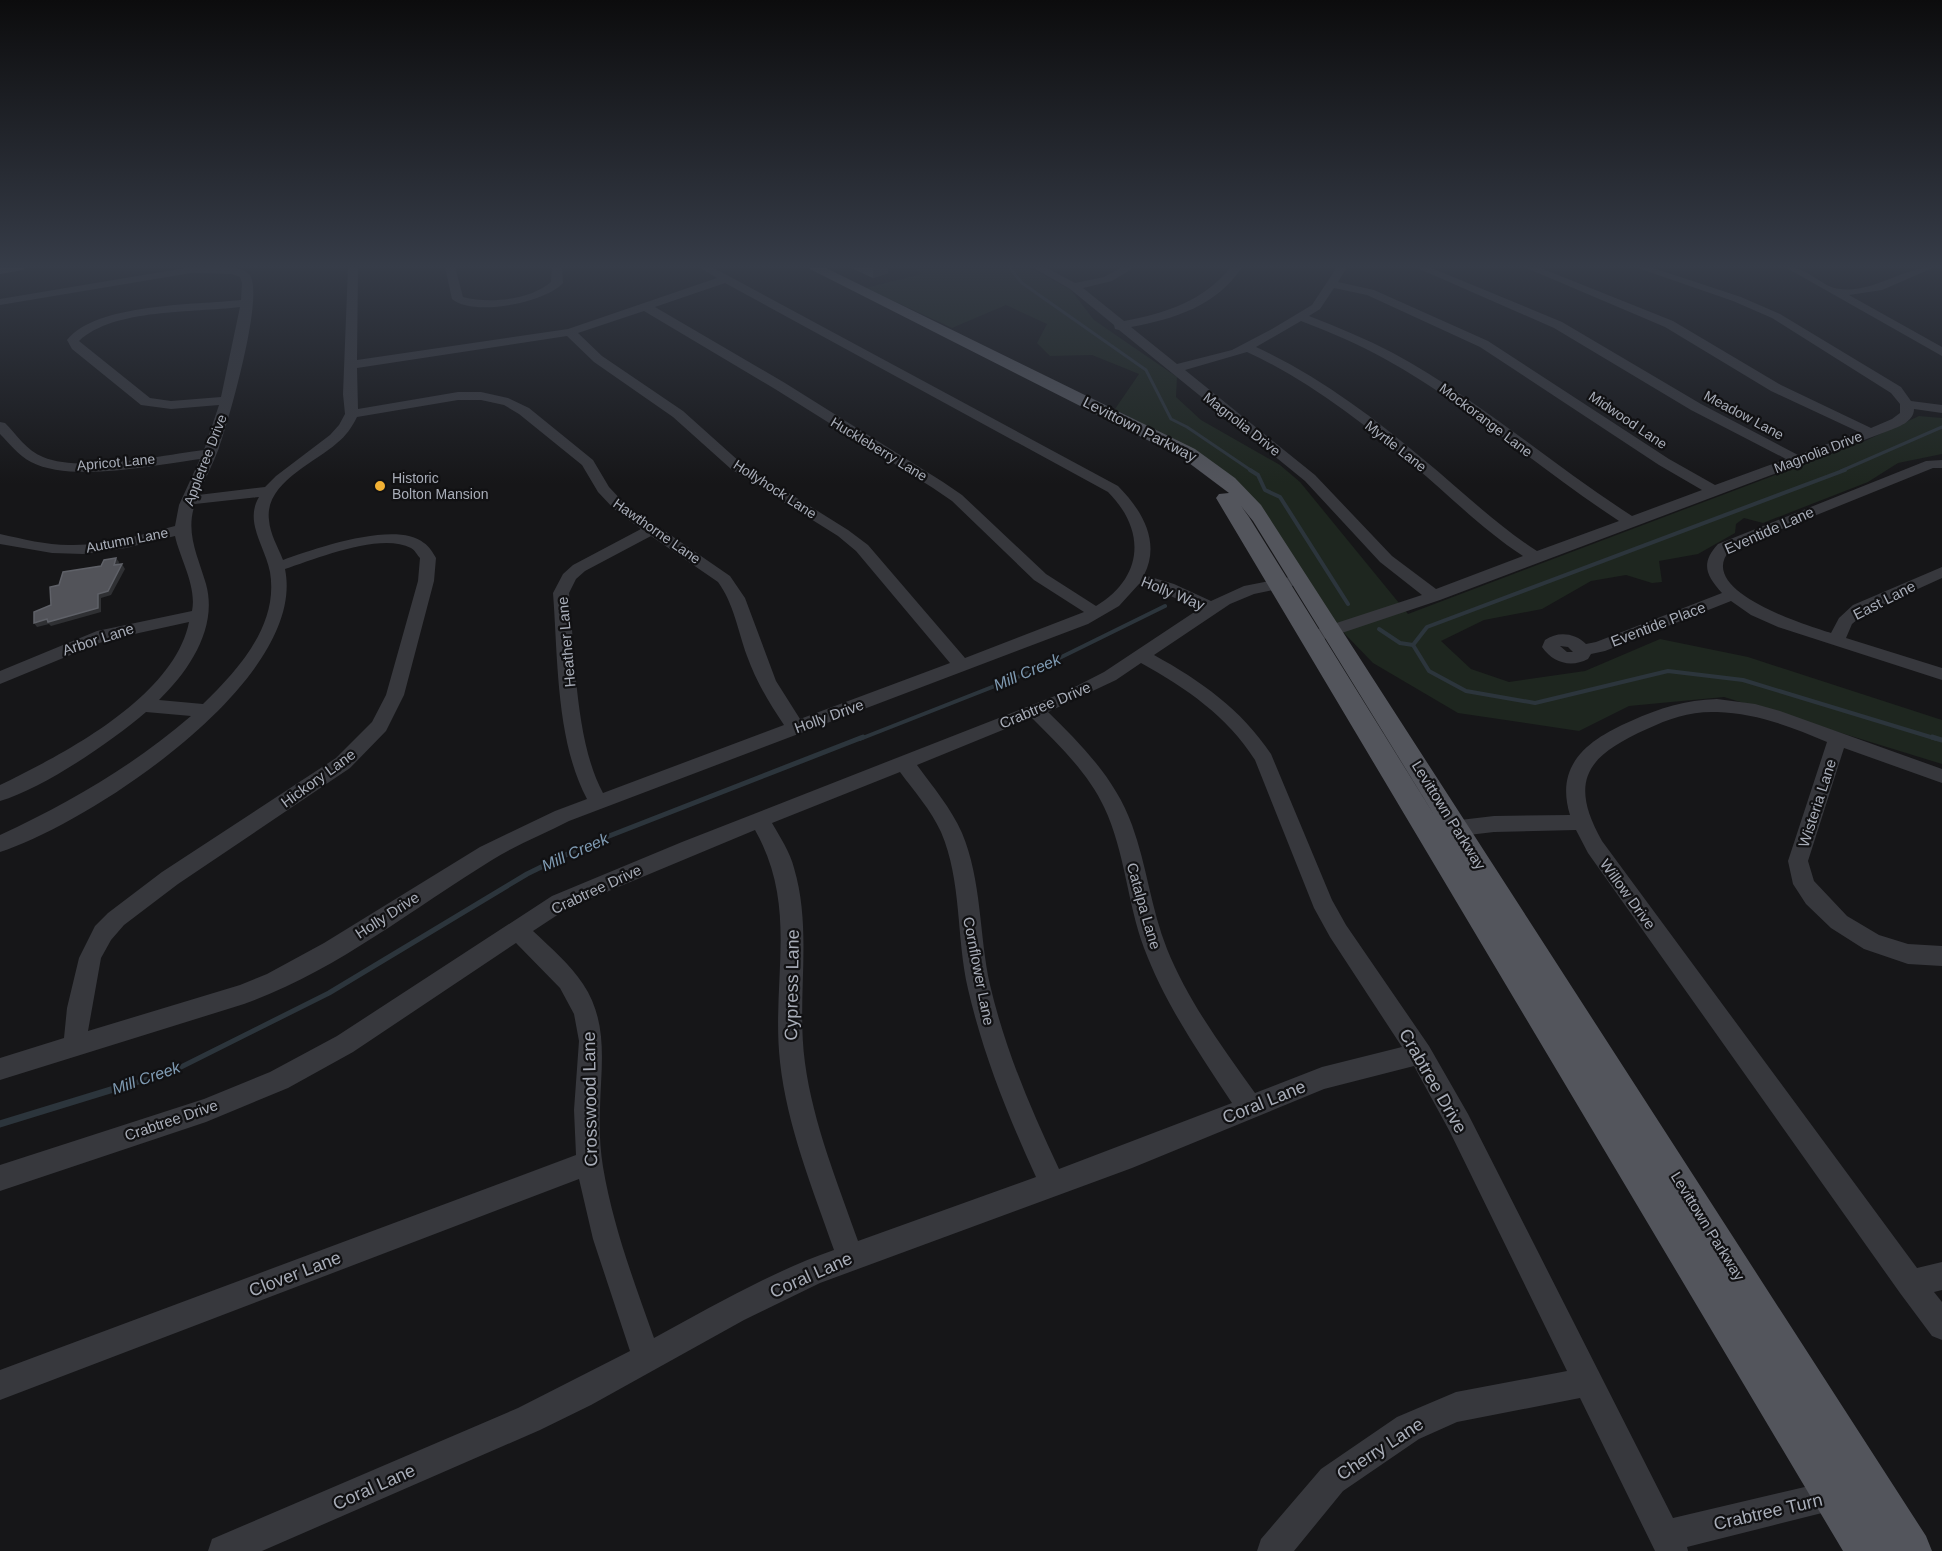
<svg xmlns="http://www.w3.org/2000/svg" width="1942" height="1551" viewBox="0 0 1942 1551" font-family="Arial,sans-serif">
	<style>
		.green { fill: #1e261f }
		.lines { fill: none; stroke-linecap: round; stroke-linejoin: round }
		.stream-far3 { stroke: #2c353c; stroke-width: 3 }
		.stream-far2 { stroke: #2c353c; stroke-width: 4 }
		.stream-far1 { stroke: #2c353c; stroke-width: 5 }
		.stream { stroke: #2c353c; stroke-width: 7 }
		.minor { fill: #37383d; fill-rule: evenodd }
		.major { fill: #53555c; fill-rule: evenodd }
		.wall { fill: #47494d }
		.shaded-wall { fill: #2f3033 }
		.building { fill: #525359; stroke: #5f6168; stroke-width: 1.5 }
		.poi-dot { fill: #f2b134; stroke: #111113; stroke-width: 2 }
		.labels { text-anchor: middle; dominant-baseline: central; stroke-width: 4.5; stroke-linejoin: round; paint-order: stroke }
		.far-street-label { font-size: 14px; fill: #a8adb8; stroke: #111113 }
		.far-poi-label { font-size: 14px; fill: #a8adb8; stroke: #111113; text-anchor: start }
		.street-label { font-size: 15px; fill: #a8adb8; stroke: #111113 }
		.water-label { font-size: 16px; font-style: italic; fill: #7f9bb3; stroke: #111113 }
		.near-street-label { font-size: 18px; fill: #a8adb8; stroke: #111113 }
	</style>
	<rect width="100%" height="100%" fill="#161618"/>
	<path class="green" d="M912,267H1027L1034,270L1071,290L1094,320L1177,377L1176,397L1201,420L1280,465L1300,482L1408,614L1865,441L1919,416L1942,418V454L1898,463L1868,482L1763,523L1744,518L1736,524L1735,533L1698,554L1659,561L1662,582L1652,583L1626,575L1591,581L1542,609L1484,620L1441,641L1471,669L1509,682L1585,671L1660,639L1748,657L1942,720V764L1724,697L1629,706L1579,731L1458,713L1373,663L1344,633L1214,464L1115,409L1139,374L1092,355L1050,356L1037,343L1047,324L1006,305L952,328L866,288L922,274Z"/>
	<g class="lines">
		<g class="stream-far3">
			<path d="M1009,267L1022,283L1146,370L1171,419L1187,427L1252,471"/>
			<path d="M1841,471L1942,427"/>
		</g>
		<g class="stream-far2">
			<path d="M1250,470L1258,475L1265,490L1280,497L1348,604"/>
			<path d="M1845,470L1427,627L1413,645L1429,671L1466,691L1535,703L1668,671L1743,680L1937,739"/>
			<path d="M1379,629L1400,643L1413,645"/>
			<path d="M860,739L1033,671L1165,606"/>
		</g>
		<g class="stream-far1">
			<path d="M1932,737L1942,740"/>
			<path d="M112,1090L171,1072L329,993L527,874L586,845L863,737"/>
		</g>
		<path class="stream" d="M0,1124L117,1088"/>
		<g class="minor">
			<path d="M191,267C204,267 240,264 249,274C266,292 228,423 219,448C213,464 205,479 198,495L265,487L276,476L330,435L339,425L345,414L343,394L348,267H358L357,360L568,329L717,278L699,267H712L1118,486C1142,510 1161,542 1144,575L1174,584L1211,601L1244,586L1295,576L1301,578L1303,581L1301,584L1254,594L1230,604L1154,655C1201,681 1241,709 1271,754L1332,900L1346,925L1429,1046L1468,1114L1673,1518L1839,1479L1850,1484L1855,1495L1850,1506L1687,1547L1688,1551H1655L1580,1398L1457,1422L1419,1439L1343,1491L1294,1551H1257L1261,1539L1321,1469L1397,1417L1456,1392L1567,1371L1450,1132L1414,1066L1324,1089L1132,1168L820,1283L744,1320L591,1405L540,1430L262,1551H208L212,1539L518,1408L630,1351L593,1239L579,1179L0,1400V1370L576,1155L574,1110L579,1041L574,1014L560,988L516,943L353,1052L288,1088L206,1122L0,1191V1165L204,1099L270,1072L337,1036L552,896L682,842L1065,692L1104,672L1199,609L1162,592L1139,584L1119,606L1088,624L569,821C544,834 516,845 492,860C411,910 334,972 244,1004L0,1080V1058L64,1038L67,1008L79,958L95,926L108,913L162,872L336,758L372,722L386,695L418,581L420,558C417,555 415,550 411,548C380,532 316,559 285,569C308,680 90,823 0,852V835C69,803 133,766 191,716L146,712C111,742 44,788 0,801V785C64,754 174,697 189,622L107,640L0,684V671L97,631L192,611C197,586 180,559 175,536L126,548L83,554L52,553L0,544V534C23,539 46,545 69,545C105,546 140,535 175,526L179,505L200,459C155,465 71,483 31,462C18,455 9,443 0,434V422L5,423C16,434 27,451 43,457C81,473 163,455 204,450L219,405L171,409L141,405L72,349L67,340C97,303 195,305 241,300L242,283L240,277L232,274L191,273L0,305V299ZM725,283L1108,492C1146,530 1144,577 1096,606L1046,574L962,495L943,482L785,383L655,307ZM240,307L221,397L171,401L150,398L79,341C114,308 194,313 240,307ZM644,311L775,389L933,488L952,501L1034,580L1084,612L965,658L868,545L848,530L741,463L683,411L602,356L578,333ZM567,336L594,362L673,417L731,469L838,536L856,551L950,663L800,719L776,681L745,598L730,576L624,503L609,487L593,460L529,408L508,398L481,392H458L358,409L357,368ZM458,400H481L504,405L519,414L582,465L598,492L614,509L641,529L573,565L563,574L553,593C558,658 556,741 587,799L555,811L480,847L324,943L267,974L240,985L88,1031L101,958L111,940L124,925L178,884L350,768L386,731L404,695L434,581L436,558C433,553 429,546 424,543C396,520 314,549 283,560C278,547 270,534 269,520C264,483 315,463 337,443C346,436 352,427 357,417ZM259,497C244,522 265,546 270,572C279,625 238,670 203,704L159,700C190,670 218,627 206,584C198,556 185,533 195,504ZM651,536L718,582C734,604 738,631 747,656C756,681 769,703 784,725L603,793C575,742 575,652 569,593L576,579L585,571ZM1141,663C1186,688 1227,716 1255,760L1314,908L1330,937L1402,1047L1322,1067L1255,1093C1222,1047 1188,1001 1167,949C1151,909 1147,866 1132,825C1116,780 1082,745 1048,712L1116,680ZM1032,718C1059,745 1088,773 1104,807C1125,851 1127,902 1144,948C1165,1004 1199,1053 1232,1103L1059,1169C1031,1110 1005,1049 990,985C979,935 982,881 962,833C951,808 933,787 917,765ZM900,772C914,791 931,810 941,832C962,881 956,937 968,989C983,1054 1008,1116 1036,1177L858,1241C838,1184 813,1123 805,1063C796,998 813,932 794,868C790,852 780,837 772,823ZM755,830C799,908 771,979 780,1062C787,1126 813,1190 834,1250C771,1272 713,1306 654,1338C634,1282 613,1226 603,1167C600,1148 599,1128 600,1108C601,1065 609,1023 583,984C570,964 551,948 533,931L568,908Z"/>
			<path d="M445,267H455L463,297C490,304 530,300 551,282L552,267H562L563,283C545,303 473,317 452,299Z"/>
			<path d="M1032,267H1045L1075,283L1104,277L1122,267H1135L1112,281L1083,288L1124,321C1167,313 1203,301 1231,267H1242C1217,306 1174,319 1131,327L1177,364L1232,350L1272,329L1312,305L1337,267H1347L1338,282L1374,290L1488,341L1669,459L1715,485L1786,459L1691,410L1554,328L1415,267H1429L1562,322L1701,404L1798,455L1859,432L1771,391L1665,327L1524,267H1538L1673,321L1781,385L1871,428L1892,419L1900,413V404L1891,393L1772,318L1733,301L1635,267H1650L1741,297L1780,314L1901,387L1911,401L1942,405V413L1914,409C1914,422 1898,427 1888,431L1440,600L1315,642L1309,640L1306,636L1309,632L1422,595L1380,562L1305,481L1119,330L1115,329L1114,325L1070,289ZM1334,288L1367,295L1480,347L1659,465L1702,490L1632,516C1551,464 1478,399 1393,353C1366,339 1338,327 1309,316L1320,309ZM1301,321C1330,332 1358,344 1385,359C1468,405 1540,469 1619,521L1537,551C1495,524 1461,490 1423,459C1372,416 1317,375 1256,347ZM1247,352C1308,380 1362,422 1414,466C1450,496 1483,530 1523,556L1436,589L1392,556L1315,475L1185,370Z"/>
			<path d="M1785,267C1810,267 1822,288 1840,289C1874,293 1903,267 1935,267L1882,290L1849,295L1942,347V356Z"/>
			<path d="M1942,460V468H1933L1730,550C1694,591 1806,625 1831,633L1839,618L1853,605L1942,567V578L1865,613L1852,624L1846,638L1942,668V680L1778,627L1751,615L1731,601L1605,651L1591,654L1588,659C1571,668 1553,663 1542,647L1545,640C1558,631 1575,633 1586,644L1596,642L1722,593C1705,574 1701,563 1718,544L1926,461ZM1560,646L1568,647L1573,652H1567Z"/>
			<path d="M1717,699L1755,704L1780,711L1942,769V783L1844,748L1808,861L1814,881L1847,916L1879,935L1908,944L1942,946V966L1908,964L1864,949L1831,928L1806,904L1793,884L1788,861L1827,742C1792,727 1756,713 1717,712C1691,711 1670,718 1647,729C1589,755 1567,779 1602,841L1917,1268L1942,1262V1290L1934,1292L1942,1302V1340L1932,1336L1900,1293L1588,853L1576,830L1494,832L1443,838L1436,836L1433,830L1436,824L1443,822L1494,816L1570,815C1554,763 1590,739 1631,721C1660,708 1685,700 1717,699Z"/>
		</g>
		<g class="major">
			<path d="M0,267H25L23,270L0,274Z"/>
			<path d="M806,267H824L1195,449L1235,478L1261,505L1926,1536L1932,1551H1843L1216,498L1219,494L1229,493L1181,457ZM1241,506L1253,521L1436,818L1249,517Z"/>
		</g>
	</g>
	<path class="wall" d="M849,267H887L888,273L873,278Z"/>
	<g class="shaded-wall">
		<path d="M877,267H887L888,273L873,278V268Z"/>
		<path d="M116,558L119,562L117,570L114,565Z"/>
		<path d="M122,564L125,569L111,595L101,598V612L51,626L49,624L37,627L34,623L98,594Z"/>
	</g>
	<path class="building" d="M116,558L114,565L122,564L108,591L98,594V608L48,622L47,619L34,623V612L51,605L50,587L59,585L63,572L101,566L104,560Z"/>
	<linearGradient id="sky" x2="0" y2="1"><stop stop-color="#0c0c0d"/><stop offset="0.55" stop-color="#363c48"/><stop offset="1" stop-color="#363c48" stop-opacity="0"/></linearGradient>
	<rect width="1942" height="484" fill="url(#sky)"/>
	<circle class="poi-dot" cx="380" cy="486" r="6"/>
	<g class="labels">
		<g class="far-street-label">
			<text transform="translate(1744 415) rotate(28)">Meadow Lane</text>
			<text transform="translate(1486 420) rotate(37)">Mockorange Lane</text>
			<text transform="translate(1628 420) rotate(34)">Midwood Lane</text>
			<text transform="translate(1242 424) rotate(38)">Magnolia Drive</text>
			<text transform="translate(1396 446) rotate(38)">Myrtle Lane</text>
			<text transform="translate(879 449) rotate(31)">Huckleberry Lane</text>
			<text transform="translate(1818 452) rotate(-21)">Magnolia Drive</text>
			<text transform="translate(205 460) rotate(-69)">Appletree Drive</text>
			<text transform="translate(116 462) rotate(-5)">Apricot Lane</text>
			<text transform="translate(775 489) rotate(33)">Hollyhock Lane</text>
			<text transform="translate(657 531) rotate(35)">Hawthorne Lane</text>
			<text transform="translate(127 540) rotate(-11)">Autumn Lane</text>
		</g>
		<g class="far-poi-label">
			<text x="392" y="478">Historic<tspan x="392" dy="16">Bolton Mansion</tspan></text>
		</g>
		<g class="street-label">
			<text transform="translate(1140 429) rotate(27)">Levittown Parkway</text>
			<text transform="translate(1769 530) rotate(-24)">Eventide Lane</text>
			<text transform="translate(1173 593) rotate(22)">Holly Way</text>
			<text transform="translate(1884 600) rotate(-27)">East Lane</text>
			<text transform="translate(1658 624) rotate(-21)">Eventide Place</text>
			<text transform="translate(98 639) rotate(-18)">Arbor Lane</text>
			<text transform="translate(566 642) rotate(-95)">Heather Lane</text>
			<text transform="translate(1045 705) rotate(-23)">Crabtree Drive</text>
			<text transform="translate(829 716) rotate(-20)">Holly Drive</text>
			<text transform="translate(318 778) rotate(-36)">Hickory Lane</text>
			<text transform="translate(1817 803) rotate(-72)">Wisteria Lane</text>
			<text transform="translate(1449 815) rotate(58)">Levittown Parkway</text>
			<text transform="translate(596 889) rotate(-25)">Crabtree Drive</text>
			<text transform="translate(1628 894) rotate(54)">Willow Drive</text>
			<text transform="translate(1144 906) rotate(74)">Catalpa Lane</text>
			<text transform="translate(387 915) rotate(-33)">Holly Drive</text>
			<text transform="translate(979 971) rotate(79)">Cornflower Lane</text>
			<text transform="translate(171 1120) rotate(-19)">Crabtree Drive</text>
			<text transform="translate(1708 1226) rotate(58)">Levittown Parkway</text>
		</g>
		<g class="water-label">
			<text transform="translate(1027 672) rotate(-23)">Mill Creek</text>
			<text transform="translate(575 852) rotate(-24)">Mill Creek</text>
			<text transform="translate(146 1078) rotate(-19)">Mill Creek</text>
		</g>
		<g class="near-street-label">
			<text transform="translate(792 985) rotate(-89)">Cypress Lane</text>
			<text transform="translate(1433 1081) rotate(60)">Crabtree Drive</text>
			<text transform="translate(590 1099) rotate(-91)">Crosswood Lane</text>
			<text transform="translate(1264 1102) rotate(-22)">Coral Lane</text>
			<text transform="translate(295 1274) rotate(-21)">Clover Lane</text>
			<text transform="translate(811 1275) rotate(-24)">Coral Lane</text>
			<text transform="translate(1380 1449) rotate(-33)">Cherry Lane</text>
			<text transform="translate(374 1487) rotate(-24)">Coral Lane</text>
			<text transform="translate(1768 1512) rotate(-13)">Crabtree Turn</text>
		</g>
	</g>
</svg>
